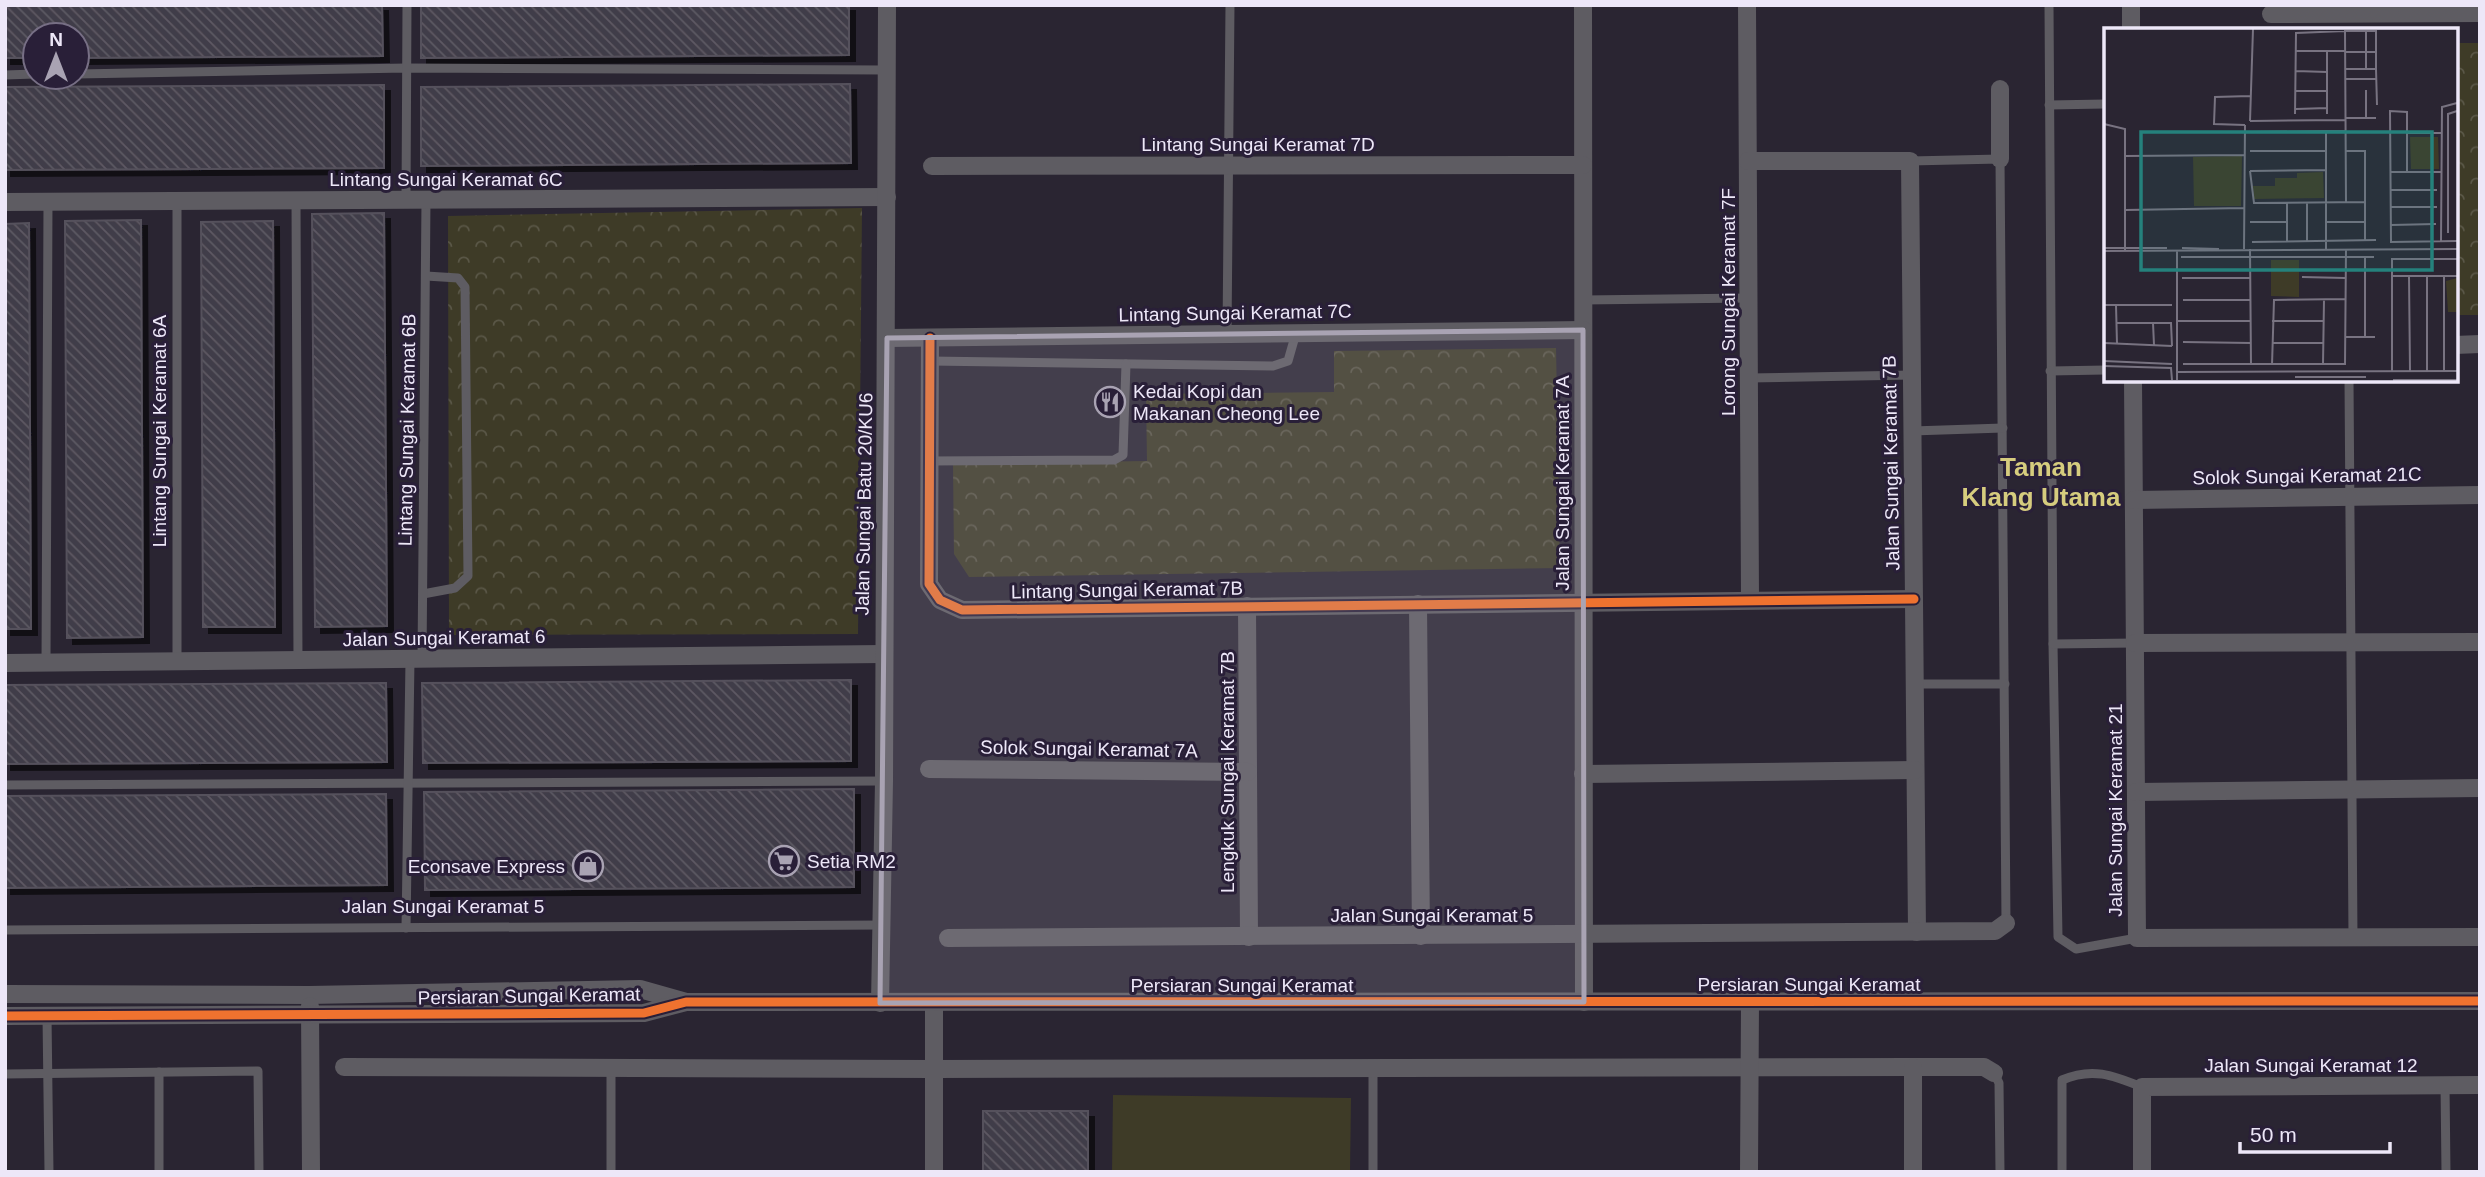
<svg xmlns="http://www.w3.org/2000/svg" width="2485" height="1177" viewBox="0 0 2485 1177" font-family="Arial,sans-serif">
	<style>
		.grass { fill: #3e3b27 }
		.park { fill: url(#park-crowns) }
		.building { fill: url(#building-back-hatch); stroke: #55515c; stroke-width: 2; filter: url(#shadow) }
		.lines { fill: none; stroke-linecap: round; stroke-linejoin: round }
		.lane { stroke: #5e5c62; stroke-width: 9 }
		.street { stroke: #5e5c62; stroke-width: 18 }
		.cycleway-casing { stroke: #291f38; stroke-width: 13 }
		.cycleway { stroke: #ef722f; stroke-width: 9 }
		.marked { fill: #a9a3b3; fill-opacity: 0.2; stroke: #a9a3b3; stroke-width: 5; stroke-linejoin: round }
		.labels { text-anchor: middle; dominant-baseline: central; stroke-width: 6; stroke-linejoin: round; paint-order: stroke }
		.street-label { font-size: 19px; fill: #ede7f8; stroke: #291f38 }
		.poi-label { font-size: 19px; fill: #ede7f8; stroke: #291f38; text-anchor: start }
		.district-label { font-size: 26px; font-weight: bold; fill: #d6cc7e; stroke: #291f38 }
		.inset-road { fill: none; stroke: #787381; stroke-width: 2 }
		.view { fill: #25817c; fill-opacity: 0.15; stroke: #25817c; stroke-width: 3.5 }
		.inset-edge { fill: none; stroke: #ede7f8; stroke-width: 3.5 }
	</style>
	<defs>
		<pattern id="park-crowns" width="20" height="18" patternUnits="userSpaceOnUse" patternTransform="scale(1.75)"><rect width="20" height="18" fill="#3e3b27"/><path d="M2 6a3 3 0 1 1 6 0M12 15a3 3 0 1 1 6 0" fill="none" stroke="#5a5747"/></pattern>
		<pattern id="building-back-hatch" width="6" height="6" patternUnits="userSpaceOnUse" patternTransform="scale(1.75)"><rect width="6" height="6" fill="#413d48"/><path d="M-1 5l2 2M0 0l6 6M5-1l2 2" fill="none" stroke="#5d5963"/></pattern>
		<filter id="shadow"><feDropShadow dx="6" dy="6" stdDeviation="0" flood-color="#0009"/></filter>
	</defs>
	<rect width="100%" height="100%" fill="#2a2532"/>
	<path class="grass" d="M1113,1095L1351,1098L1350,1172H1112Z"/>
	<g class="park">
		<rect x="2455" y="43" width="25" height="272"/>
		<path d="M862,208L858,634L449,635L448,216Z"/>
		<path d="M1556,348L1560,568L969,577L954,554L953,464L1147,461L1146,394L1334,392V351Z"/>
	</g>
	<g class="building">
		<path d="M5,5H382L383,56L77,58V35H35V58H5Z"/>
		<path d="M421,5H849V55L421,58Z"/>
		<path d="M850,84L851,163L421,166V87Z"/>
		<path d="M384,85V168L5,170V87Z"/>
		<path d="M384,213L387,626L315,627L312,214Z"/>
		<path d="M141,220L143,637L67,638L65,221Z"/>
		<path d="M273,221L275,627H203L201,222Z"/>
		<path d="M29,223L31,629H5V224Z"/>
		<path d="M851,680V761L423,763L422,683Z"/>
		<path d="M386,683L387,762L5,764V685Z"/>
		<path d="M854,789V887L425,890L424,792Z"/>
		<path d="M386,794L387,885L5,888V796Z"/>
		<rect x="983" y="1111" width="105" height="61"/>
	</g>
	<g class="lines">
		<g class="lane">
			<path d="M2049,5L2053,644L2058,937L2076,949L2137,938"/>
			<path d="M77,74L406,68L887,70"/>
			<path d="M5,75L35,74"/>
			<path d="M2049,105L2105,104"/>
			<path d="M1910,161L2000,159L2006,923"/>
			<path d="M296,200L298,661"/>
			<path d="M406,200L407,5"/>
			<path d="M177,201V661"/>
			<path d="M1583,300L1748,298"/>
			<path d="M1227,334L1230,5"/>
			<path d="M930,361L1273,366L1288,361L1296,333"/>
			<path d="M2050,371L2105,370"/>
			<path d="M1749,378L1912,375"/>
			<path d="M2349,380L2353,937"/>
			<path d="M1912,431L2003,428"/>
			<path d="M928,461L1114,460L1123,455L1126,364"/>
			<path d="M423,594L455,588L468,576L465,287L458,278L426,276"/>
			<path d="M2053,644L2135,643"/>
			<path d="M422,660L426,200"/>
			<path d="M46,663L48,202"/>
			<path d="M1915,684H2005"/>
			<path d="M5,785L884,781"/>
			<path d="M406,928L410,660"/>
			<path d="M5,930L881,925"/>
			<path d="M47,1016L49,1172"/>
			<path d="M611,1068V1172"/>
			<path d="M1373,1068V1172"/>
			<path d="M159,1072V1172"/>
			<path d="M1994,1073L1999,1083L2000,1172"/>
			<path d="M5,1074L258,1071L259,1172"/>
			<path d="M2445,1085L2446,1172"/>
			<path d="M2062,1172V1080C2092,1067 2112,1075 2142,1087"/>
		</g>
		<g class="street">
			<path d="M1583,5L1584,1002"/>
			<path d="M1747,5L1750,599"/>
			<path d="M2131,5V30"/>
			<path d="M2271,14L2480,13"/>
			<path d="M2000,89V159"/>
			<path d="M1748,161H1910L1917,932"/>
			<path d="M932,166L1583,165"/>
			<path d="M5,202L887,197"/>
			<path d="M887,338L1583,330"/>
			<path d="M930,338L929,584L940,600L962,610L1914,599"/>
			<path d="M2455,345L2480,344"/>
			<path d="M2133,380L2137,938L2480,937"/>
			<path d="M2134,500L2480,495"/>
			<path d="M1418,604L1421,936"/>
			<path d="M1247,606L1249,937"/>
			<path d="M2135,643L2480,642"/>
			<path d="M5,663L883,654"/>
			<path d="M929,769L1248,772"/>
			<path d="M1583,774L1915,770"/>
			<path d="M2136,792L2480,788"/>
			<path d="M948,938L1995,931L2006,923"/>
			<path d="M5,994L309,995L640,989L686,1002"/>
			<path d="M880,1003L884,781L887,5"/>
			<path d="M934,1003V1172"/>
			<path d="M310,1006L311,1172"/>
			<path d="M5,1016L644,1013L686,1002L2480,1001"/>
			<path d="M344,1067L934,1069L1913,1067H1984L1994,1073"/>
			<path d="M1913,1067V1172"/>
			<path d="M1749,1172L1750,1002"/>
			<path d="M2142,1172V1087L2480,1085"/>
		</g>
		<g class="cycleway-casing">
			<g id="cycleway">
				<path d="M930,338L929,584L940,600L962,610L1914,599"/>
				<path d="M5,1016L644,1013L686,1002L2480,1001"/>
			</g>
		</g>
		<use href="#cycleway" class="cycleway"/>
	</g>
	<path class="marked" d="M1583,330L1584,1002L880,1003L887,338Z"/>
	<defs>
		<g id="restaurant-ring" transform="scale(1.575)"><circle r="9.5" fill="#291f38" stroke="#a9a3b3" stroke-width="1.5"/><path d="M-5-6h1v4h1v-4h1v4h1v-4h1v5L-1.5 .5V6h-2V.5L-5-1ZM5-6V6H3V1.5H1.5Q1.5-4 5-6Z" fill="#a9a3b3"/></g>
		<g id="supermarket-ring" transform="scale(1.575)"><circle r="9.5" fill="#291f38" stroke="#a9a3b3" stroke-width="1.5"/><path d="M-6-5.5h2.5l.6 2H6L4.5 2H-2.5L-4.4-4H-6ZM-1.5 3.2a1.3 1.3 0 1 0 .1 0ZM3 3.2a1.3 1.3 0 1 0 .1 0Z" fill="#a9a3b3"/></g>
		<g id="shop-ring" transform="scale(1.575)"><circle r="9.5" fill="#291f38" stroke="#a9a3b3" stroke-width="1.5"/><path d="M-5-2.5h2.3a2.7 3.5 0 0 1 5.4 0H5L5.5 6h-11ZM-1.5-2.5h3a1.5 2.3 0 0 0-3 0Z" fill="#a9a3b3"/></g>
	</defs>
	<g fill-rule="evenodd">
		<use href="#restaurant-ring" x="1110" y="402"/>
		<use href="#supermarket-ring" x="784" y="861"/>
		<use href="#shop-ring" x="588" y="866"/>
	</g>
	<g class="labels">
		<g class="street-label">
			<text x="1258" y="144">Lintang Sungai Keramat 7D</text>
			<text x="446" y="179">Lintang Sungai Keramat 6C</text>
			<text transform="translate(1728 302) rotate(-90)">Lorong Sungai Keramat 7F</text>
			<text transform="translate(1235 313) rotate(-1)">Lintang Sungai Keramat 7C</text>
			<text transform="translate(407 430) rotate(-89)">Lintang Sungai Keramat 6B</text>
			<text transform="translate(159 431) rotate(-90)">Lintang Sungai Keramat 6A</text>
			<text transform="translate(1891 463) rotate(-91)">Jalan Sungai Keramat 7B</text>
			<text transform="translate(2307 476) rotate(-1)">Solok Sungai Keramat 21C</text>
			<text transform="translate(1562 483) rotate(-90)">Jalan Sungai Keramat 7A</text>
			<text transform="translate(864 504) rotate(-89)">Jalan Sungai Batu 20/KU6</text>
			<text transform="translate(1127 590) rotate(-1)">Lintang Sungai Keramat 7B</text>
			<text transform="translate(444 638) rotate(-1)">Jalan Sungai Keramat 6</text>
			<text transform="translate(1089 749) rotate(1)">Solok Sungai Keramat 7A</text>
			<text transform="translate(1227 772) rotate(-90)">Lengkuk Sungai Keramat 7B</text>
			<text transform="translate(2115 810) rotate(-90)">Jalan Sungai Keramat 21</text>
			<text x="443" y="906">Jalan Sungai Keramat 5</text>
			<text x="1432" y="915">Jalan Sungai Keramat 5</text>
			<text x="1809" y="984">Persiaran Sungai Keramat</text>
			<text x="1242" y="985">Persiaran Sungai Keramat</text>
			<text transform="translate(529 996) rotate(-1)">Persiaran Sungai Keramat</text>
			<text x="2311" y="1065">Jalan Sungai Keramat 12</text>
		</g>
		<g class="poi-label">
			<text x="1133" y="391">Kedai Kopi dan<tspan x="1133" dy="22">Makanan Cheong Lee</tspan></text>
			<text x="807" y="861">Setia RM2</text>
			<text x="565" y="866" text-anchor="end">Econsave Express</text>
		</g>
		<g class="district-label">
			<text x="2041" y="467">Taman<tspan x="2041" dy="30">Klang Utama</tspan></text>
		</g>
	</g>
	<g transform="translate(2104 28)">
		<rect width="354" height="354" fill="#2a2532"/>
		<path d="M167,232H195V269L167,268ZM353,250V284H344L342,253Z" fill="#3e3b27"/>
		<path d="M306,109H334L335,141H307ZM138,128L137,178H90L89,129ZM219,144L220,170L150,171L149,158H171V150H193V145Z" fill="#3e3b27"/>
		<path class="inset-road" d="M262,2V41M192,23H241M241,24H272M241,41H272L273,77M192,43L223,44M241,51H272M262,62V90M192,63H223M192,81L223,80M191,86L192,5L241,3M223,86V23M241,90H272M146,93L241,92M146,93L149,1M0,96L21,101V223M141,97L110,96L111,69L146,68M147,104L242,103M222,104V221M303,105H338M146,123H222M242,123H261V213M21,128L141,127M146,143L150,175L261,174M146,143L222,142M287,144H337M303,144V84L286,83L287,214L353,213M287,162H333M242,174L241,3H272V41M183,175V213M203,175V213M287,179H333M21,182L140,180M146,194H182M222,194H261M287,197L332,196M344,205V86L353,83M337,213L338,79L353,75M148,214L272,212M0,220H63M78,220L115,221M140,221L141,97M146,221L147,337M0,223L353,221M77,229H270M261,229V308M288,248H353M305,248L306,343M323,248V343M340,248V343M198,249L241,250M78,250H146M79,272H146M0,277H68M12,277L13,316M74,293H147M168,293H220M12,295H67L68,318M49,295L50,317M241,309H271M79,314L147,315M0,315L68,318M168,315H219M0,333L68,336M79,336H241L242,221M219,336L220,272M168,337L170,272L242,271M0,338L67,340L68,352M288,343V231H353M74,344L353,343M191,349H262M73,352V222M289,352H353"/>
		<path class="view" d="M37,104H328V242H37Z"/>
		<rect width="354" height="354" class="inset-edge"/>
	</g>
	<rect width="2485" height="1177" fill="none" stroke="#ede7f8" stroke-width="14"/>
	<g transform="translate(56 56)"><circle r="33" fill="#291f38" stroke="#776f85" stroke-width="2"/>
	<path d="M0-5L12 26L0 18L-12 26Z" fill="#a9a3b3"/>
	<text y="-10" font-size="19" font-weight="bold" text-anchor="middle" fill="#ede7f8">N</text>
	</g>
	<path d="M2240 1142v10h150v-10" fill="none" stroke="#ede7f8" stroke-width="3.5"/>
	<text x="2250" y="1142" font-size="21" fill="#ede7f8" stroke="#291f38" stroke-width="5" paint-order="stroke">50 m</text>
</svg>
